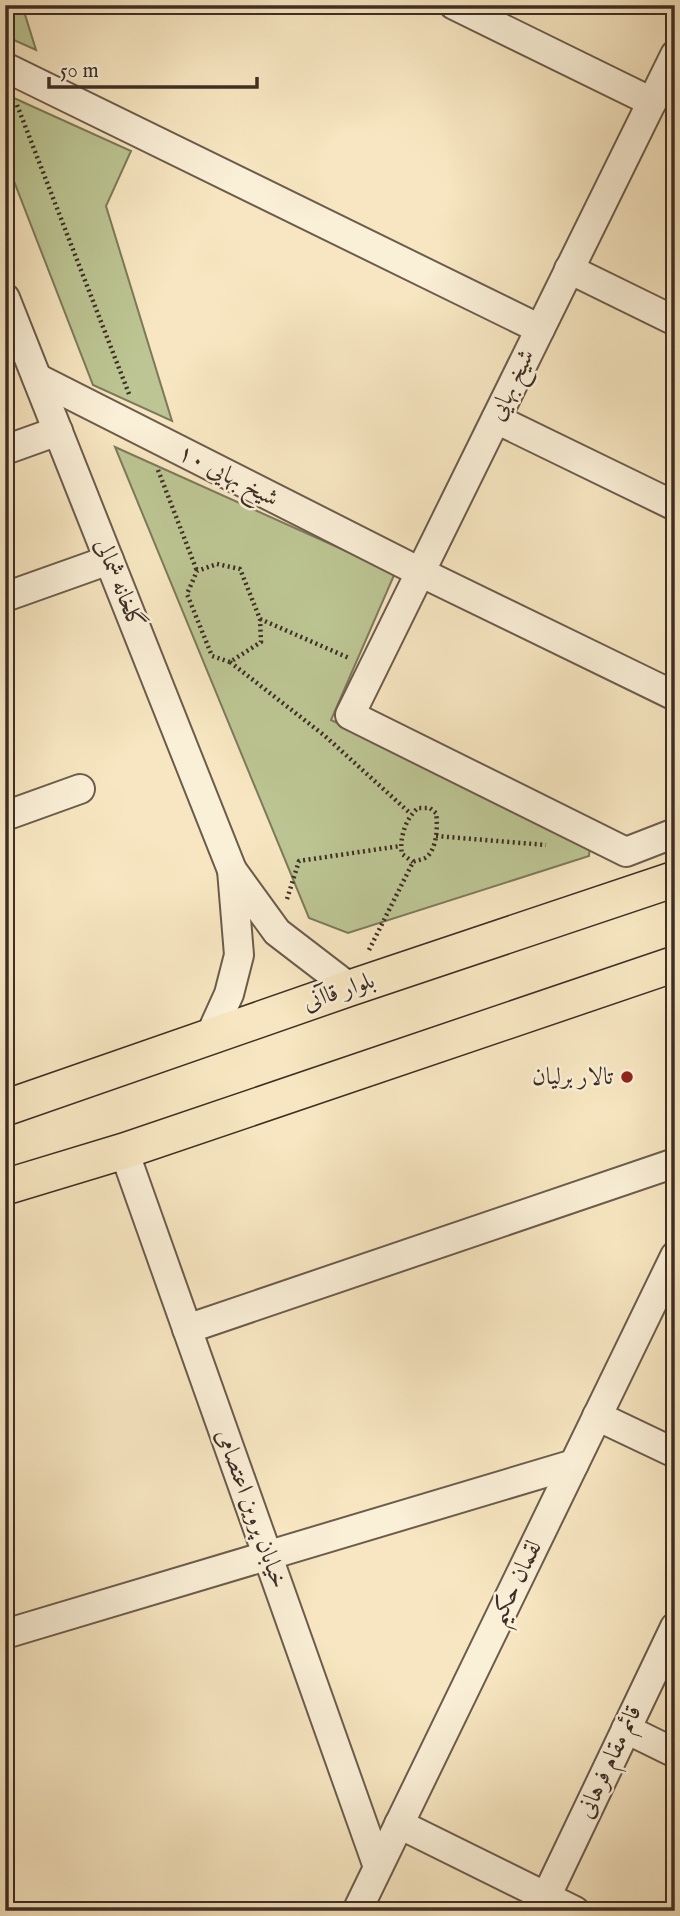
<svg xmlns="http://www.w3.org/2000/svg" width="680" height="1916" viewBox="0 0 680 1916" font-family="'IM FELL English',Amiri,serif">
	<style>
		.green { fill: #bcc593; stroke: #7d7a5c; stroke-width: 2 }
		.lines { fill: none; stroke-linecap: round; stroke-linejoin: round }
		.minor-casing { stroke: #6c5c4c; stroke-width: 32 }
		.major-casing { stroke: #3e2e25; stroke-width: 38 }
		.path { stroke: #3e2e25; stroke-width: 4.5; stroke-dasharray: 2 3.5; stroke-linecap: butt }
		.minor { stroke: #faefd7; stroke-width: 28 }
		.major { stroke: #f7e6c1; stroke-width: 35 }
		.poi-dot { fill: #8f2418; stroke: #faefd7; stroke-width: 2.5 }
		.labels { text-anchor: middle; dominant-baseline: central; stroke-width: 5; stroke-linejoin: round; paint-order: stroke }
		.street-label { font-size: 24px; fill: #3e2e25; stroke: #faefd7 }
		.poi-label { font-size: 24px; fill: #3e2e25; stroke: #faefd7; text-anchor: end }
	</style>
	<rect width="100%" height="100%" fill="#f7e6c1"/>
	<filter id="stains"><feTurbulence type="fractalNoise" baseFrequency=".00286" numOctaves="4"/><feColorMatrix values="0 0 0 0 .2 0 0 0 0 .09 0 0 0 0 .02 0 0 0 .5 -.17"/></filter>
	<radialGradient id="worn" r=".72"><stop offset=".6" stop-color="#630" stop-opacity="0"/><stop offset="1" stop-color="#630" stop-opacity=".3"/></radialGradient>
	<g class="green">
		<path d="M5,5H22L36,50L5,36Z"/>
		<path d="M5,94L131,151L106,206L172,421L93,385L5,158Z"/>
		<path d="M115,447L395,573L331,720L590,843L589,856L348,933L309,918Z"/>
	</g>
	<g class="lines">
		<g class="minor-casing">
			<g id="minor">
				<path d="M454,5L652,102"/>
				<path d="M675,55L350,715L626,852L675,833"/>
				<path d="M5,67L540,329"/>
				<path d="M569,269L675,321"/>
				<path d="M5,298L232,870"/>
				<path d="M37,378L420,572L675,696"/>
				<path d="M496,419L675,506"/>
				<path d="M5,450L58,431"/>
				<path d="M5,597L109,560"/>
				<path d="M5,816L80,789"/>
				<path d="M210,1036L229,994L239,955L232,870L277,932L350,988"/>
				<path d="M124,1151L378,1867"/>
				<path d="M187,1329L675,1163"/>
				<path d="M597,1416L675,1453"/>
				<path d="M5,1634L574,1464"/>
				<path d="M626,1729L675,1753"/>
				<path d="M399,1824L575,1911"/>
				<path d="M546,1897L675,1627"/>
				<path d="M357,1911L675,1256"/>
			</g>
		</g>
		<g class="major-casing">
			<g id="major">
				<path d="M5,1108L350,988L675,879"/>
				<path d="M5,1187L124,1151L675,964"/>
			</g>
		</g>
		<g class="path">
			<path d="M17,105L129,394"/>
			<path d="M158,470L197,571"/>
			<path d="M217,564L240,569L260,619L261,642L230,662L212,656L187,594L197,571Z"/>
			<path d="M260,619L349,658"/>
			<path d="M230,662L325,736L411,814"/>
			<path d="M436,836L546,845"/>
			<path d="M287,899L299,861L400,846"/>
			<path d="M369,950L413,862C417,860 421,860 425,858C437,851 438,826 436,813L430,808H418C406,818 399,838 402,854L413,862"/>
		</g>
		<use href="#minor" class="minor"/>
		<use href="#major" class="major"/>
	</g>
	<circle class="poi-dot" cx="627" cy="1077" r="7"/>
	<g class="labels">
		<g class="street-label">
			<text transform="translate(512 385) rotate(-64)">شیخ بهایی</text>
			<text transform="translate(228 476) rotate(27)">شیخ بهایی ۱۰</text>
			<text transform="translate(119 584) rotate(68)">گلخانه شمالی</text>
			<text transform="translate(339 992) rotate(-19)">بلوار قاآنی</text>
			<text transform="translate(251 1509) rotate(70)">خیابان پروین اعتصامی</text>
			<text transform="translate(516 1583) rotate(-64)">لقمان حکیم</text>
			<text transform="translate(610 1762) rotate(-65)">قائم مقام فرهانی</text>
		</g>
		<g class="poi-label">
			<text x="613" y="1077">تالار برلیان</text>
		</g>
	</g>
	<rect width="680" height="1916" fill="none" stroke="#f7e6c1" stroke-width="28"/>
	<rect x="7" y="7" width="666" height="1902" fill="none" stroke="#3e2e25" stroke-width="3.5"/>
	<rect x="14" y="14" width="652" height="1888" fill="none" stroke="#3e2e25" stroke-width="2"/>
	<path d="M49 77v10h208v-10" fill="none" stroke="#3e2e25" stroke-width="3.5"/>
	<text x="60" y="77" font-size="21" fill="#3e2e25" stroke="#faefd7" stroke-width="5" paint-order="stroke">50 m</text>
	<rect width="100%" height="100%" filter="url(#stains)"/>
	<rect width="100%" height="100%" fill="url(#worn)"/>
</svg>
